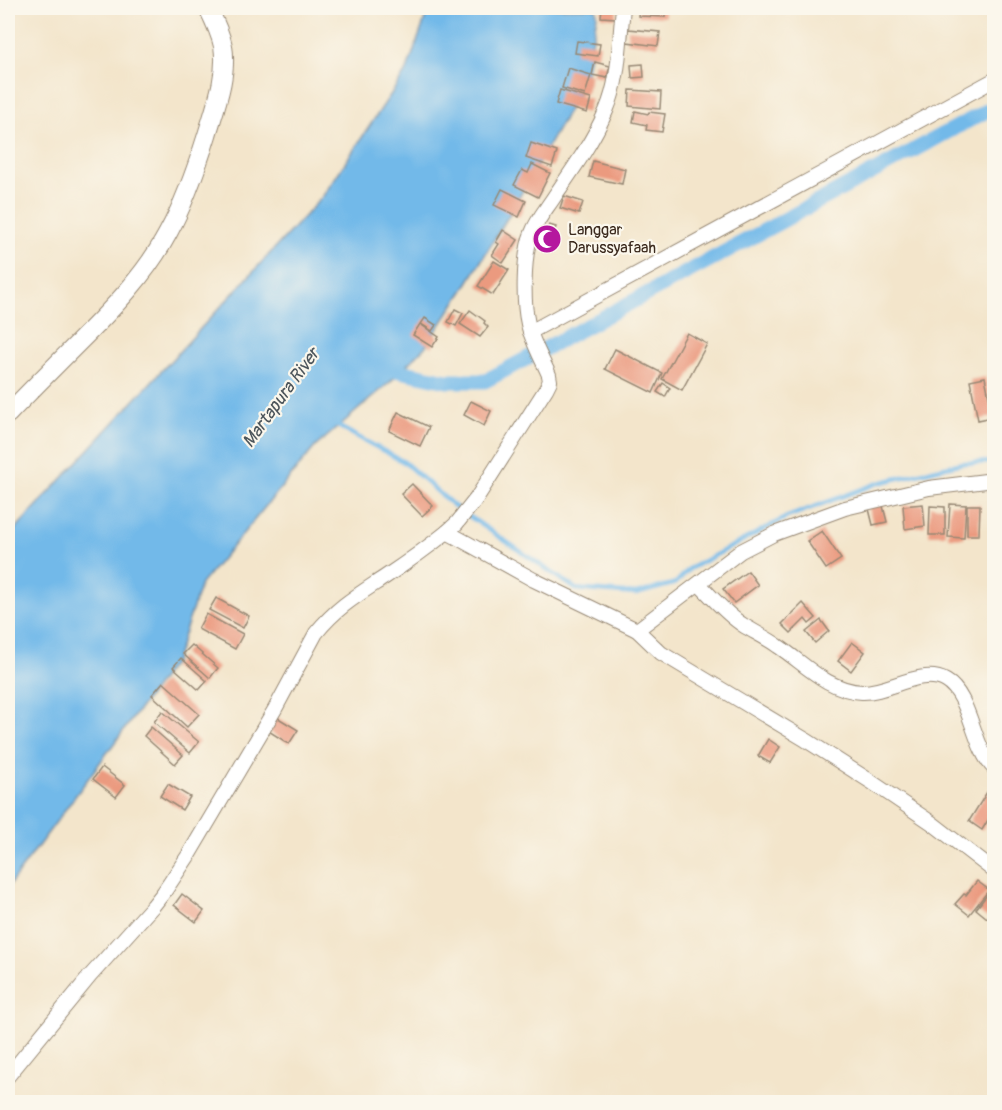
<svg xmlns="http://www.w3.org/2000/svg" width="1002" height="1110" viewBox="0 0 1002 1110" font-family="Pangolin,sans-serif">
	<style>
		.water { fill: #72b9e9; stroke: #567284; stroke-width: 1.5 }
		.lines { fill: none; stroke-linecap: round; stroke-linejoin: round }
		.stream { stroke: #72b9e9; stroke-width: 4.5 }
		.canal { stroke: #72b9e9; stroke-width: 15 }
		.building { fill: #eb9a7f }
		.minor-casing { stroke: #978874; stroke-width: 16 }
		.tertiary-casing { stroke: #978874; stroke-width: 20 }
		.minor { stroke: #fff; stroke-width: 14 }
		.tertiary { stroke: #fff; stroke-width: 18 }
		.labels { text-anchor: middle; dominant-baseline: central; stroke-width: 4.5; stroke-linejoin: round; paint-order: stroke }
		.poi-label { font-size: 16px; fill: #3b2a1e; stroke: #fbf7ec; text-anchor: start }
		.water-label { font-size: 18px; font-style: italic; fill: #4c555b; stroke: #fbf7ec }
	</style>
	<rect width="100%" height="100%" fill="#fbf7ec"/>
	<filter id="ink" filterUnits="userSpaceOnUse"><feTurbulence type="fractalNoise" baseFrequency=".0167" numOctaves="2"/><feDisplacementMap in="SourceGraphic" scale="12" xChannelSelector="R" yChannelSelector="G"/><feConvolveMatrix kernelMatrix="1 2 1 2 8 2 1 2 1" color-interpolation-filters="sRGB"/></filter>
	<filter id="wash" filterUnits="userSpaceOnUse"><feTurbulence type="fractalNoise" baseFrequency=".008" numOctaves="4" result="noise"/><feDisplacementMap in="SourceGraphic" scale="24" xChannelSelector="R" yChannelSelector="G"/><feGaussianBlur stdDeviation="1.35" result="paint"/><feColorMatrix in="noise" values="0 0 0 0 0 0 0 0 0 0 0 0 0 0 0 0 0 1.4 0 .05"/><feComposite in="paint" operator="in"/></filter>
	<g filter="url(#wash)">
		<rect width="100%" height="100%" fill="#f3e5cb"/>
		<path class="water" d="M429,8H596L597,15L585,81L509,215L463,291L425,347L390,382L315,447L201,584L175,661L8,887V537L323,196L407,70Z"/>
		<g class="lines">
			<path class="stream" d="M334,424L404,462L454,506L576,589L636,594L676,583L689,569L787,517L878,483L962,463L994,462"/>
			<path class="canal" d="M381,367L447,381H485L994,107"/>
		</g>
		<g id="blocks">
			<g class="building">
				<path d="M602,8H617L616,18L601,17Z"/>
				<path d="M639,8H665V17L638,16Z"/>
				<path d="M628,29L660,32L658,46L627,42Z"/>
				<path d="M577,41L600,44L598,56L575,53Z"/>
				<path d="M595,62L610,66L607,78L592,75Z"/>
				<path d="M643,64L644,77L632,78L631,65Z"/>
				<path d="M568,68L591,75L585,95L562,88Z"/>
				<path d="M560,90L591,99L587,113L556,104Z"/>
				<path d="M630,90L661,92L660,109L629,106Z"/>
				<path d="M635,111L648,114L649,112L665,114L662,132L646,130L647,125L633,122Z"/>
				<path d="M531,143L557,152L552,167L526,158Z"/>
				<path d="M593,161L625,169L622,184L589,177Z"/>
				<path d="M532,164L550,173L538,197L514,185L522,170L528,173Z"/>
				<path d="M502,189L526,201L519,217L494,205Z"/>
				<path d="M564,196L583,202L579,214L560,208Z"/>
				<path d="M549,225L556,227L554,232L557,233L551,251L536,245L542,228L547,230Z"/>
				<path d="M503,230L518,240L503,263L492,255L499,244L496,242Z"/>
				<path d="M494,261L509,270L493,295L478,286Z"/>
				<path d="M455,309L463,313L456,326L448,322Z"/>
				<path d="M470,310L485,321L484,323L488,327L480,337L460,324Z"/>
				<path d="M425,318L436,325L432,331L421,324Z"/>
				<path d="M420,324L439,337L432,347L413,335Z"/>
				<path d="M687,333L707,344L682,390L662,379Z"/>
				<path d="M615,349L662,373L653,393L605,369Z"/>
				<path d="M985,377L993,417L978,420L970,380Z"/>
				<path d="M663,383L670,388L665,397L657,392Z"/>
				<path d="M471,401L491,411L484,426L464,415Z"/>
				<path d="M398,412L429,427L420,446L389,431Z"/>
				<path d="M412,484L433,506L422,516L401,494Z"/>
				<path d="M882,502L887,522L873,525L868,505Z"/>
				<path d="M923,504L925,526L905,529L903,506Z"/>
				<path d="M950,504L966,505L964,538L948,537Z"/>
				<path d="M967,505H980L979,535H967Z"/>
				<path d="M930,506L945,507V535H929Z"/>
				<path d="M994,511V531H993L990,512Z"/>
				<path d="M822,531L841,559L826,569L807,541Z"/>
				<path d="M748,571L758,585L734,603L723,589Z"/>
				<path d="M216,598L249,616L243,628L209,610Z"/>
				<path d="M803,603L816,618L809,624L805,619L791,633L782,624Z"/>
				<path d="M206,614L243,634L235,649L198,629Z"/>
				<path d="M821,620L829,631L815,643L806,632Z"/>
				<path d="M852,642L865,652L851,671L838,661Z"/>
				<path d="M192,645L218,668L210,678L183,654Z"/>
				<path d="M181,658L207,681L199,690L173,667Z"/>
				<path d="M163,682L199,714L187,727L152,695Z"/>
				<path d="M162,711L199,742L190,753L154,722Z"/>
				<path d="M275,716L298,730L289,744L267,730Z"/>
				<path d="M151,727L183,755L175,764L144,736Z"/>
				<path d="M768,739L780,747L770,763L758,756Z"/>
				<path d="M102,767L125,785L116,797L93,779Z"/>
				<path d="M168,784L190,797L182,810L160,796Z"/>
				<path d="M987,792L994,797V810L982,830L969,821Z"/>
				<path d="M977,881L989,890L969,915L955,904L964,894L966,895Z"/>
				<path d="M990,891L994,895V909L987,918L976,909Z"/>
				<path d="M182,894L204,911L196,922L174,905Z"/>
			</g>
		</g>
	</g>
	<g filter="url(#ink)">
		<use href="#blocks" fill-opacity="0" stroke="#978874" stroke-width="1.5"/>
		<g class="lines">
			<g class="minor-casing">
				<g id="minor">
					<path d="M623,8C619,42 620,79 606,111C593,141 574,168 556,194C548,207 537,219 532,233C523,254 523,303 528,324C532,342 542,359 549,375L550,381L546,389L476,499L457,523L447,532L534,580L637,630L741,551L774,534L845,508L929,488L994,480"/>
					<path d="M530,332L994,80"/>
					<path d="M699,584C713,598 726,614 743,625C754,632 767,638 778,646C805,664 827,690 862,692C888,693 921,667 946,681C971,695 973,749 994,768"/>
					<path d="M637,630L661,653L806,740L870,781L932,823L994,871"/>
					<path d="M8,1076L90,976L153,906L164,892L188,856L275,709L316,633C337,607 358,595 385,577C406,563 427,548 447,532"/>
				</g>
			</g>
			<g class="tertiary-casing">
				<path id="tertiary" d="M8,414C32,389 57,364 82,339C114,307 147,273 168,233C184,204 197,167 207,135C215,108 228,75 223,46C220,32 214,20 208,8"/>
			</g>
			<use href="#minor" class="minor"/>
			<use href="#tertiary" class="tertiary"/>
		</g>
	</g>
	<defs>
		<g id="mosque-disc" transform="scale(1.5)"><circle r="9.5" fill="#b5179e" stroke="#fbf7ec"/><path d="M3.5-4.9A6 6 0 1 0 3.5 4.9A5 5 0 1 1 3.5-4.9Z" fill="#fff"/></g>
	</defs>
	<g fill-rule="evenodd">
		<use href="#mosque-disc" x="547" y="239"/>
	</g>
	<g class="labels">
		<g class="poi-label">
			<text x="568" y="230">Langgar<tspan x="568" dy="18">Darussyafaah</tspan></text>
		</g>
		<g class="water-label">
			<text transform="translate(281 398) rotate(-54)">Martapura River</text>
		</g>
	</g>
	<rect width="1002" height="1110" fill="none" stroke="#fbf7ec" stroke-width="30"/>
</svg>
